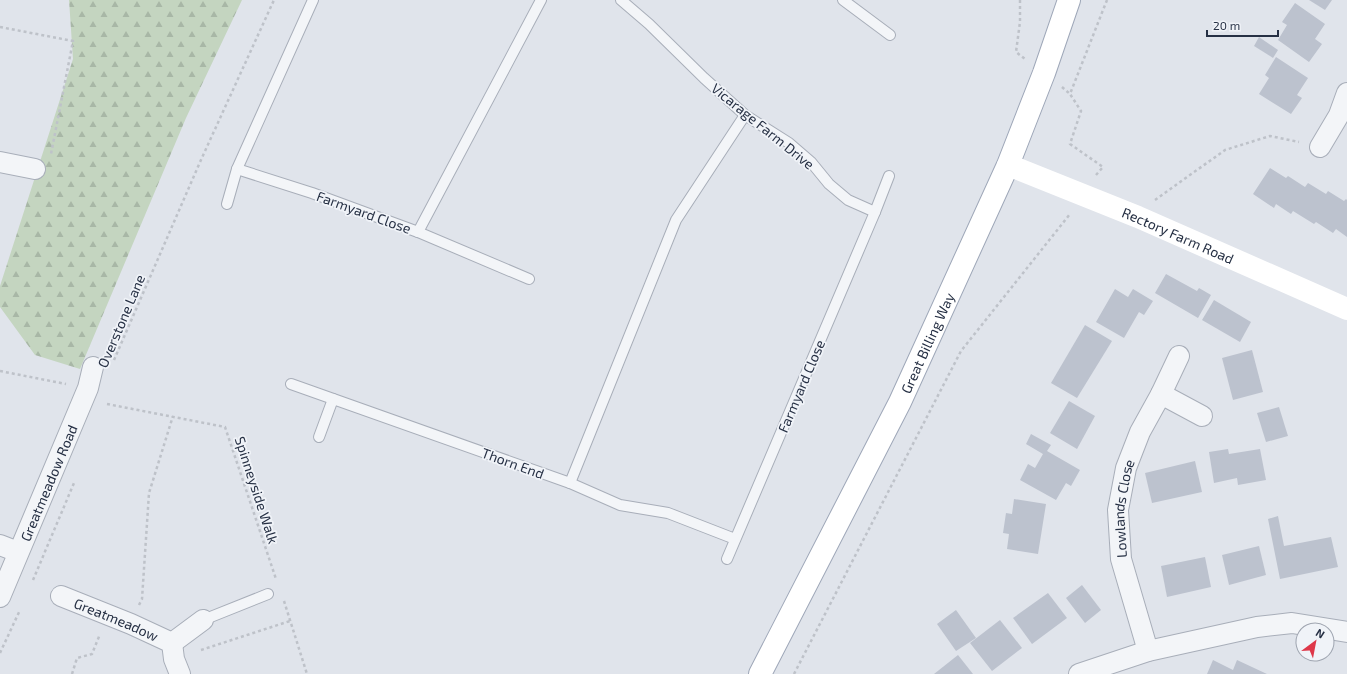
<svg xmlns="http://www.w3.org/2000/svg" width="1347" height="674" viewBox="0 0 1347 674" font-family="'Exo 2',sans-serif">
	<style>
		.forest { fill: url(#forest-firs) }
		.building { fill: #bcc2ce }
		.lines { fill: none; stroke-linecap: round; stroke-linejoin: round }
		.lane-casing { stroke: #a8aeb9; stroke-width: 12 }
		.street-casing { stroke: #a8aeb9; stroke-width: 22 }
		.primary-casing { stroke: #9ea7b8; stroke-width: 24 }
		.path { stroke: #bec2c9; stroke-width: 2.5; stroke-dasharray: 3 3; stroke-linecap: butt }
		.lane { stroke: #f3f5f8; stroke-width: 10 }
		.street { stroke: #f3f5f8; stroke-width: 20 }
		.secondary { stroke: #fff; stroke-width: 22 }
		.primary { stroke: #fff; stroke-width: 22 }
		.labels { text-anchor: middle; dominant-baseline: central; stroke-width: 3.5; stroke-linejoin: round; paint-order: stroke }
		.street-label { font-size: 14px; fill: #263044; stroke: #f0f3f8 }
	</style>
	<defs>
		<pattern id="forest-firs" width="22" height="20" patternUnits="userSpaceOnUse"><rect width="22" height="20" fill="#c4d5c0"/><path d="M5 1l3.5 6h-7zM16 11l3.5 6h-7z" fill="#a8b7a6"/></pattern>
	</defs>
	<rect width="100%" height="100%" fill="#e0e4eb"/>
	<path class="forest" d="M69,0H242L186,118L80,369L35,355L0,307V286L73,59Z"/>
	<g class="building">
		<path d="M1309,0H1332L1325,10Z"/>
		<path d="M1295,3L1325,24L1315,39L1322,44L1309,62L1278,40L1287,25L1282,22Z"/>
		<path d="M1259,37L1278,50L1273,58L1254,46Z"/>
		<path d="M1276,57L1308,78L1297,95L1302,98L1291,114L1259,94L1269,78L1265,75Z"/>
		<path d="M1270,168L1286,178L1288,176L1305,187L1308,183L1326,194L1328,191L1344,201L1346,199L1347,200V237L1336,229L1333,233L1316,222L1314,224L1293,211L1291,214L1276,204L1274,208L1253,194Z"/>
		<path d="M1166,274L1197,291L1199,288L1211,295L1198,318L1155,293Z"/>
		<path d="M1115,289L1128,297L1133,289L1153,301L1144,315L1139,312L1124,338L1096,322Z"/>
		<path d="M1214,300L1251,322L1240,342L1202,320Z"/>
		<path d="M1085,325L1112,341L1077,398L1051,383Z"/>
		<path d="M1252,350L1263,392L1233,400L1222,358Z"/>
		<path d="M1069,401L1095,416L1077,449L1050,433Z"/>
		<path d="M1279,407L1288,436L1266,442L1257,413Z"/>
		<path d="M1031,434L1051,445L1047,451L1080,470L1071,486L1066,483L1056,500L1020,480L1028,464L1035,468L1043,454L1026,444Z"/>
		<path d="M1228,449L1229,454L1260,449L1266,480L1238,485L1237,478L1214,483L1209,452Z"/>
		<path d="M1195,461L1202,492L1152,503L1145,473Z"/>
		<path d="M1014,499L1046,504L1038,554L1007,549L1009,534L1003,533L1006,513L1012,514Z"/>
		<path d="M1278,516L1284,546L1331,537L1338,567L1280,579L1268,519Z"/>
		<path d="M1259,546L1266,575L1229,585L1222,555Z"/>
		<path d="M1205,557L1211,587L1167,597L1161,566Z"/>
		<path d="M1082,585L1101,610L1085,623L1066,598Z"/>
		<path d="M1048,593L1067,618L1032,644L1013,618Z"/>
		<path d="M956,610L976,638L956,651L937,624Z"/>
		<path d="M1000,620L1022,648L992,671L970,643Z"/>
		<path d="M958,655L973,674H934Z"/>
		<path d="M1213,660L1233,670L1237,660L1267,674H1207Z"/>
	</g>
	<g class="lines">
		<g class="lane-casing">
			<g id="lane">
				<path d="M621,0L649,24L704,78L745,115L789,143L811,162L829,184L848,200L875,212"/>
				<path d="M843,0L890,35"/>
				<path d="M237,169L312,193L418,232L529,279"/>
				<path d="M227,204L237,169L313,0"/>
				<path d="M418,232L541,0"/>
				<path d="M291,384L570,483L620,505L668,513L735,539"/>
				<path d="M319,437L333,399"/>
				<path d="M570,483L676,220L745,115"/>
				<path d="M727,559L875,212L889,176"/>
				<path d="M203,620L268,594"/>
			</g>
		</g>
		<g class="street-casing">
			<g id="street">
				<path d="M1320,147L1339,115L1347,93"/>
				<path d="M0,162L35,169"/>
				<path d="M1161,394L1202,416"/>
				<path d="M0,545L18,552"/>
				<path id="s1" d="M61,596L131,624L172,643L174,659L180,674"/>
				<path id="s2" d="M0,597L88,388L93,367"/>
				<path d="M172,643L203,620"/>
				<path id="s3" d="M1148,651L1121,559L1118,510L1126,468L1140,432L1161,394L1179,356"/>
				<path d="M1079,674L1148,651L1257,627L1292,623L1347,632"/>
			</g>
		</g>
		<g class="primary-casing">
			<g id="primary">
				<path id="s5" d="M760,674L900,402L1008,165L1044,73L1069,0"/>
			</g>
		</g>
		<g class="path">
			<path d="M1020,0V22L1016,52L1025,59"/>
			<path d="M0,27L73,41L51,154"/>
			<path d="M1062,87L1070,94"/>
			<path d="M1096,175L1103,167L1070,144L1081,111L1070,94L1107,0"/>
			<path d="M1155,200L1225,150L1270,136L1299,142"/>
			<path d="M114,360L200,162L274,0"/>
			<path d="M0,371L66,384"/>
			<path d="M107,404L225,427L276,579"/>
			<path d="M33,580L74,483"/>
			<path d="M284,601L307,674"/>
			<path d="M139,605L142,599L149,493L173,416"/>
			<path d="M201,650L290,621"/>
			<path d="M0,653L20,610"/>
			<path d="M72,674L77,658L92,654L100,634"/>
			<path d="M794,674L961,351L1070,214"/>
		</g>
		<use href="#lane" class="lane"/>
		<use href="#street" class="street"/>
		<path class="secondary" id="s4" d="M1008,165L1138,217L1347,309"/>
		<use href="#primary" class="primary"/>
	</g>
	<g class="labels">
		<g class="street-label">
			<text transform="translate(763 126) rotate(39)">Vicarage Farm Drive</text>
			<text transform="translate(364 212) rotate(20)">Farmyard Close</text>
			<text stroke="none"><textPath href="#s4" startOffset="184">Rectory Farm Road</textPath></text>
			<text transform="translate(121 321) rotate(-67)">Overstone Lane</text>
			<text stroke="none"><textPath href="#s5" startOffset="371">Great Billing Way</textPath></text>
			<text transform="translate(801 386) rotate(-67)">Farmyard Close</text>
			<text transform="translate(513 463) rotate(20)">Thorn End</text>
			<text stroke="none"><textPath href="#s2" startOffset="124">Greatmeadow Road</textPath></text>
			<text transform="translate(257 490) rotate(72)">Spinneyside Walk</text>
			<text stroke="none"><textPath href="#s3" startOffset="147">Lowlands Close</textPath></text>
			<text stroke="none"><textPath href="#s1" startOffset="60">Greatmeadow</textPath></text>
		</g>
	</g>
	<g transform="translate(1315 642) rotate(32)"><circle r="19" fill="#f0f3f8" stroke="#9fa5b0"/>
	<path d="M0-3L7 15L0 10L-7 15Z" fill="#de3749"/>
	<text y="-6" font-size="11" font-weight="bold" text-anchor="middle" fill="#263044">N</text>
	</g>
	<path d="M1207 30v6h71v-6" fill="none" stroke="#263044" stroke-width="2"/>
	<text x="1213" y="30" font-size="12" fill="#263044" stroke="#f0f3f8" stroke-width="3" paint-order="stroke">20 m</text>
</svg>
